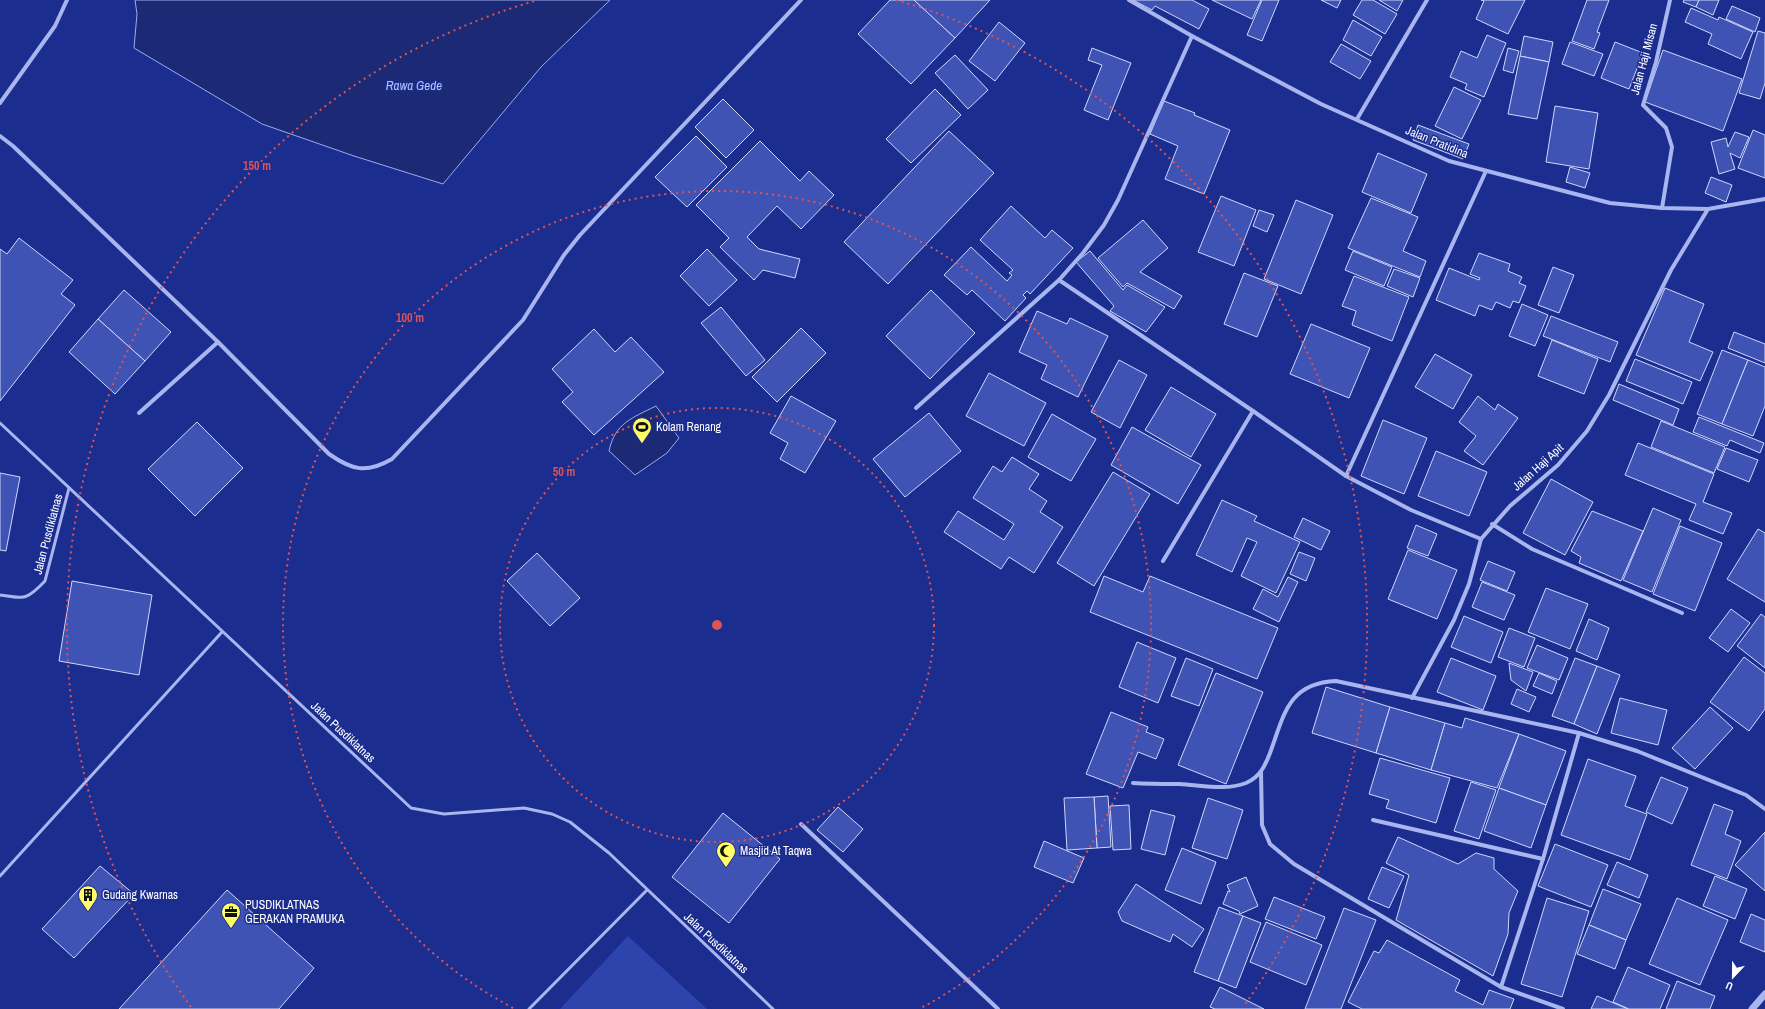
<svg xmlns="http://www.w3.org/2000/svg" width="1765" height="1009" viewBox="0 0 1765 1009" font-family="'Archivo Narrow',sans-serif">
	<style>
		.green { fill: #2e44ad }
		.water { fill: #1c2a75; stroke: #9cacf0 }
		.building { fill: #3f53b5; stroke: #cfd7fa }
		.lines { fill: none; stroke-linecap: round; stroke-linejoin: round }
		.service { stroke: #a9b5ee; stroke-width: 3 }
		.minor { stroke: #a9b5ee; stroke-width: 4 }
		.tertiary { stroke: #a9b5ee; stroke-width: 7 }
		.ring { fill: none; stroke: #de5353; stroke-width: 2; stroke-dasharray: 2 4 }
		.labels { text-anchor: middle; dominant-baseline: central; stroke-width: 3; stroke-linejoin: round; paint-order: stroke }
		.street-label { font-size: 12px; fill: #fff; stroke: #1b2d8f }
		.poi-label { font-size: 12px; fill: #fff; stroke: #1b2d8f; text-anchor: start }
		.water-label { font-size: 13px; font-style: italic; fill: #b5c0f5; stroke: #1b2d8f }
		.centre { fill: #de5353; stroke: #1b2d8f; stroke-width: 2 }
		.ring-label { font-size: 12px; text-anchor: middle; font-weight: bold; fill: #de5353; stroke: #1b2d8f; stroke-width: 3; stroke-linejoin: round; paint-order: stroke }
	</style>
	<rect width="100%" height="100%" fill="#1b2d8f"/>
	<path class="green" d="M628,936L707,1009H560Z"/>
	<g class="water">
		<path d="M135,0H610L541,67L443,184L354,156L262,124L134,48L137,14Z"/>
		<path d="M656,406L679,438L667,453L635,475L609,451C615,423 632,418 656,406Z"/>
	</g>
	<g class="building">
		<path d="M890,0H914L955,38L911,84L858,34Z"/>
		<path d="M914,0H990L955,38Z"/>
		<path d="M1133,0H1192L1209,9L1199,29L1155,6L1152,10Z"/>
		<path d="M1212,0H1261L1252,19Z"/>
		<path d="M1262,0H1279L1262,41L1247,35Z"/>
		<path d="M1321,0H1341L1337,8Z"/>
		<path d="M1362,0H1373L1397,14L1385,34L1353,15Z"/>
		<path d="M1379,0H1403L1397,11Z"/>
		<path d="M1481,0H1525L1508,34L1476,19L1484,1Z"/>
		<path d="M1587,0H1609L1597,32L1600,33L1594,49L1572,41Z"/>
		<path d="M1684,0H1699L1696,7L1683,2Z"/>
		<path d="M1699,0H1719L1713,15L1696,7Z"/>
		<path d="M1732,6L1760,18L1755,32L1726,19Z"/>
		<path d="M1691,8L1718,20L1719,17L1753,32L1741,59L1708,44L1712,34L1685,22Z"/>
		<path d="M1353,20L1382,37L1371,56L1343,40Z"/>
		<path d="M999,22L1025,43L995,81L969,61Z"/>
		<path d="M1758,31L1765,33V83L1760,99L1739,93Z"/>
		<path d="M1487,35L1506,43L1484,97L1465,89L1467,84L1450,77L1461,51L1477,58Z"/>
		<path d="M1524,36L1553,42L1549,62L1520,56Z"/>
		<path d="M1570,42L1603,54L1594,76L1562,64Z"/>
		<path d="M1615,42L1643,53L1629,89L1601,78Z"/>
		<path d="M1341,44L1371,61L1360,79L1330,62Z"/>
		<path d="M1092,48L1131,63L1108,120L1084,110L1102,65L1088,60Z"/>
		<path d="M1508,48L1519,51L1513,73L1503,70Z"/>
		<path d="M1663,50L1742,79L1723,131L1645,102Z"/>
		<path d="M955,55L988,90L968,109L935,73Z"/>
		<path d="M1520,56L1549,62L1537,119L1508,114Z"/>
		<path d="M1454,87L1481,100L1462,139L1435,126Z"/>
		<path d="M935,89L961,115L911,163L886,139Z"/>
		<path d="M723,99L754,130L726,158L695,127Z"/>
		<path d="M1164,101L1195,113L1194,115L1230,130L1204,194L1165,179L1178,146L1150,134Z"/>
		<path d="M1555,106L1598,113L1589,169L1546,162Z"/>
		<path d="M1418,125L1469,144L1463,159L1413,140Z"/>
		<path d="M1753,130L1765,135V178L1738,168Z"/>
		<path d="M949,131L994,173L888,284L844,242Z"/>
		<path d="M1735,132L1749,137L1740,158L1730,153L1735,169L1719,174L1711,142L1726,138L1728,147Z"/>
		<path d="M696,136L727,167L687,207L655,177Z"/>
		<path d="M760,141L800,181L809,171L834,195L801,229L777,206L747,237L759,249L800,259L795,278L763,270L754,280L720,247L729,238L696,205Z"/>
		<path d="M1378,153L1427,174L1411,213L1362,192Z"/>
		<path d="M1570,167L1590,173L1585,188L1566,182Z"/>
		<path d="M1711,177L1732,185L1726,202L1705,193Z"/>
		<path d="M1221,196L1256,210L1234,266L1198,252Z"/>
		<path d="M1371,198L1418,217L1403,251L1426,261L1420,277L1348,248Z"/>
		<path d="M1296,200L1333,215L1301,294L1264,279Z"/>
		<path d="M1011,206L1045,238L1052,230L1073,248L1030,294L1027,291L1023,295L1026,298L1005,321L972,290L967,295L944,275L971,247L1007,281L1012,275L1009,273L1013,270L980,240Z"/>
		<path d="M1259,210L1274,215L1267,232L1253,226Z"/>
		<path d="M1143,220L1168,248L1140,272L1182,296L1174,309L1127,283L1123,287L1098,258Z"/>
		<path d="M19,238L73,280L61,294L75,305L0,401V249L7,254Z"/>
		<path d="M707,249L737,280L709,306L680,276Z"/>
		<path d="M1090,251L1123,290L1127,285L1165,307L1146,332L1110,311L1114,306L1076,262Z"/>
		<path d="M1353,251L1392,267L1384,286L1345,270Z"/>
		<path d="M1479,253L1510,264L1508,271L1522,277L1519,283L1526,286L1519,303L1513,301L1510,308L1496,302L1492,310L1479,305L1475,316L1436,300L1449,268L1479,280L1480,278L1470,274Z"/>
		<path d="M1553,267L1574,275L1559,313L1538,305Z"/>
		<path d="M1394,269L1420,278L1413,297L1387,286Z"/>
		<path d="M1244,273L1278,286L1257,337L1224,324Z"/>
		<path d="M1354,276L1409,297L1392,341L1352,325L1356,311L1342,306Z"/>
		<path d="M1665,288L1704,304L1689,342L1713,352L1700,381L1636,355Z"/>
		<path d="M124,290L171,332L145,361L98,319Z"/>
		<path d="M931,290L975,333L930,379L886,336Z"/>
		<path d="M1522,304L1548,315L1535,346L1509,336Z"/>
		<path d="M721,307L765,360L746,376L701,323Z"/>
		<path d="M1037,311L1067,324L1070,318L1108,336L1078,397L1041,379L1047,365L1019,352Z"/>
		<path d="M1551,316L1618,342L1610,362L1543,336Z"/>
		<path d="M98,319L145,361L115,394L69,352Z"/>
		<path d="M1311,324L1370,348L1349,398L1290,374Z"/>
		<path d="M801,328L826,353L777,402L752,377Z"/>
		<path d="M594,329L615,352L631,337L664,372L594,435L562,402L573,392L552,369Z"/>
		<path d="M1734,332L1765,344V363L1728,348Z"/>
		<path d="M1552,340L1598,359L1584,394L1538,376Z"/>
		<path d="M1722,350L1748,360L1722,424L1697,414Z"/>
		<path d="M1435,354L1472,375L1453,409L1415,387Z"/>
		<path d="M1635,359L1692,382L1683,404L1626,381Z"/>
		<path d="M1119,360L1147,375L1120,428L1091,412Z"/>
		<path d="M1748,360L1765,367V406L1753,436L1722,424Z"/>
		<path d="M989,373L1046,403L1024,446L966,416Z"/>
		<path d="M1619,384L1679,409L1673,425L1613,400Z"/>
		<path d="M1171,387L1216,414L1191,457L1145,430Z"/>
		<path d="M791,396L836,421L805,473L780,459L788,443L770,433Z"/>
		<path d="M1478,396L1495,410L1498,404L1518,418L1483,465L1464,451L1476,436L1459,422Z"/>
		<path d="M929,413L961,451L905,497L873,459Z"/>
		<path d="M1052,414L1096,439L1071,481L1028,457Z"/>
		<path d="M1699,417L1764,443L1760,453L1730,440L1727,446L1693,432Z"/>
		<path d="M1383,420L1427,438L1404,494L1361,476Z"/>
		<path d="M1661,421L1725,447L1714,473L1651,447Z"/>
		<path d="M197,422L243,468L195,516L148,469Z"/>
		<path d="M1132,427L1201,465L1178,504L1111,465Z"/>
		<path d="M1638,443L1714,474L1703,502L1732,513L1723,534L1689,520L1696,504L1625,475Z"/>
		<path d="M1726,448L1758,460L1749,482L1717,469Z"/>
		<path d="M1436,451L1487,472L1469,516L1418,496Z"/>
		<path d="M1012,457L1039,474L1029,489L1047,501L1040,512L1063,527L1034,573L1009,557L1001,569L944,532L958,511L1004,540L1014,524L973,498L993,466L1002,472Z"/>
		<path d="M1113,472L1150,494L1094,586L1057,563Z"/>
		<path d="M0,473L20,477L6,551L0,550Z"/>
		<path d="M1551,479L1593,502L1565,555L1523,533Z"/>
		<path d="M1222,500L1257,516L1254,521L1300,542L1276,593L1241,576L1257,542L1247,538L1232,572L1196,555Z"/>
		<path d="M1653,508L1681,520L1652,592L1623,580Z"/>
		<path d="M1592,511L1643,531L1621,581L1579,563L1581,557L1571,551Z"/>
		<path d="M1303,518L1330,531L1321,550L1294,537Z"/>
		<path d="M1416,525L1437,534L1428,556L1407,548Z"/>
		<path d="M1680,526L1722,543L1695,611L1653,594Z"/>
		<path d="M1758,529L1765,533V602L1727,579Z"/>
		<path d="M1408,550L1457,570L1437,619L1388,599Z"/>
		<path d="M1299,552L1315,558L1306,581L1290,574Z"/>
		<path d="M537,553L580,598L550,626L507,581Z"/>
		<path d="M1488,561L1515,572L1507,591L1480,580Z"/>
		<path d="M1104,576L1143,592L1150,576L1278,628L1257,679L1090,612Z"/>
		<path d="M1288,577L1298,582L1279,622L1253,609L1263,589L1278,597Z"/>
		<path d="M72,581L152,595L139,675L59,661Z"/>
		<path d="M1482,582L1515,595L1504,620L1472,607Z"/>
		<path d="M1546,588L1588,604L1570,649L1528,632Z"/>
		<path d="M1731,609L1750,623L1728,652L1709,638Z"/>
		<path d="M1761,614L1765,617V668L1737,646Z"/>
		<path d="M1464,616L1503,632L1491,663L1451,647Z"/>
		<path d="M1589,619L1609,628L1597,660L1576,651Z"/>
		<path d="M1509,628L1535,638L1524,667L1498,657Z"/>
		<path d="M1137,642L1176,658L1158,703L1119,687Z"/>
		<path d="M1537,645L1568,658L1559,680L1527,668Z"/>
		<path d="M1744,657L1765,673V709L1749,731L1710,702Z"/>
		<path d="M1186,658L1213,669L1199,706L1171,696Z"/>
		<path d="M1451,658L1496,676L1483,710L1437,692Z"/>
		<path d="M1575,658L1597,666L1574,724L1552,716Z"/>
		<path d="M1509,663L1533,672L1526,691L1511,680Z"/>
		<path d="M1597,666L1620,675L1597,734L1574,724Z"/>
		<path d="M1216,673L1263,692L1226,784L1178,765Z"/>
		<path d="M1539,673L1557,681L1552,694L1533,686Z"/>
		<path d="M1326,687L1390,707L1376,753L1312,733Z"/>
		<path d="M1517,689L1536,697L1529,712L1511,704Z"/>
		<path d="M1620,698L1667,710L1658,745L1611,733Z"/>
		<path d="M1390,707L1445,723L1431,770L1376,753Z"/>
		<path d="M1710,707L1733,728L1695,769L1672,748Z"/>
		<path d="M1111,712L1148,727L1146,732L1164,739L1156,759L1138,752L1123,788L1086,774Z"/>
		<path d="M1465,718L1519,734L1497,788L1431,770L1445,723L1462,728Z"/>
		<path d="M1519,734L1566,751L1546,805L1499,788Z"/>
		<path d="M1380,758L1450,778L1436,823L1386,808L1389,800L1369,794Z"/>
		<path d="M1588,759L1636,776L1625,806L1647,814L1630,860L1561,835Z"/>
		<path d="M1661,777L1688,788L1672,824L1646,812Z"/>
		<path d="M1471,782L1496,790L1479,839L1454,831Z"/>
		<path d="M1499,788L1546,805L1531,848L1484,831Z"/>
		<path d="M1108,796L1111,847L1097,848L1094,797Z"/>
		<path d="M1094,797L1097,848L1067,850L1064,798Z"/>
		<path d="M1208,798L1243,810L1227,859L1192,848Z"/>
		<path d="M1714,804L1733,811L1725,834L1741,841L1727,879L1691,865Z"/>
		<path d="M1129,805L1131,849L1113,850L1110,806Z"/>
		<path d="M838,807L863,829L843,852L817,830Z"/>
		<path d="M1151,810L1175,816L1165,855L1141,849Z"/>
		<path d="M723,813L780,859L729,923L672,877Z"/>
		<path d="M1765,832V891L1735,865Z"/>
		<path d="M1398,837L1458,864L1476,853L1494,858V869L1518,891L1509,913L1508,934L1493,976L1396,920L1409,875L1386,863Z"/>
		<path d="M1044,841L1084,858L1073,883L1034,867Z"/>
		<path d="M1555,844L1608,865L1591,907L1538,886Z"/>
		<path d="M1182,848L1216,862L1201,904L1165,890Z"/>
		<path d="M1617,862L1648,875L1639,898L1607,885Z"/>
		<path d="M100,866L134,894L74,958L42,929Z"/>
		<path d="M1382,867L1404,876L1389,908L1368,899Z"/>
		<path d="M1715,876L1747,889L1735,919L1703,906Z"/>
		<path d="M1246,877L1258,906L1240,914L1239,911L1223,904L1228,891L1230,892L1227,885Z"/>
		<path d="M1136,884L1204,929L1192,947L1173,934L1170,942L1122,921L1118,912Z"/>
		<path d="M1603,889L1641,904L1626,940L1589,925Z"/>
		<path d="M227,890L314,968L279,1009H119Z"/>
		<path d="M1274,897L1325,917L1316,939L1265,919Z"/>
		<path d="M1547,898L1589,911L1562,997L1521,984Z"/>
		<path d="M1677,898L1728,920L1700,985L1649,964Z"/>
		<path d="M1219,907L1243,916L1218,981L1194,972Z"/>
		<path d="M1344,908L1376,920L1341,1009H1305Z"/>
		<path d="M1751,914L1765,920V952L1740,942Z"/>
		<path d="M1243,916L1261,923L1236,988L1218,981Z"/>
		<path d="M1266,922L1322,945L1306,985L1250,962Z"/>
		<path d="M1589,925L1626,940L1615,969L1577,954Z"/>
		<path d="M1387,940L1460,980L1455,991L1483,1005L1489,990L1514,999L1510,1009H1362L1348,1002L1374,951L1379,953Z"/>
		<path d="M1628,967L1670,985L1660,1009H1629L1613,1002Z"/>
		<path d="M1677,981L1715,996L1710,1009H1666Z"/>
		<path d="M1220,987L1264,1009H1215L1210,1007Z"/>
		<path d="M1597,996L1628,1009H1591Z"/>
	</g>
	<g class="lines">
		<g class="service">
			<path d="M0,423L411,808L444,814L524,808L552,814L570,822L609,853L773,1009"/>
			<path d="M0,595C25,599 27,600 45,581L69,488"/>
			<path d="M0,876L222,632"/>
			<path d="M529,1009L647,890"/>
		</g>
		<g class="minor">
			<path d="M1129,0L1192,36L1321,104L1449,161L1610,203L1662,208L1708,209L1765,199"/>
			<path d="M0,103L55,26L67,0"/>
			<path d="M1357,119L1427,0"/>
			<path d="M0,136L13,146L218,342L329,454C352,470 366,474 392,459L523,320L564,255L580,235L801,0"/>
			<path d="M1662,208L1672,147L1666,128L1643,105L1656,62L1670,0"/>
			<path d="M1059,280L1253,411L1346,476L1411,510L1481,539"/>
			<path d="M916,408L1059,280L1083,253L1104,225L1118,200L1192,36"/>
			<path d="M139,413L218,342"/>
			<path d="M1346,476L1486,171"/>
			<path d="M1492,524L1532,549L1682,613"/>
			<path d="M1163,561L1253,411"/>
			<path d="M1412,698L1454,620L1469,584L1481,539L1510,506L1558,465L1587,431L1609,395L1671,270L1708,209"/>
			<path d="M1261,772L1262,825L1270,844L1294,864L1501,987L1563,1009"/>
			<path d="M1133,783C1148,784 1163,784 1179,784C1201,785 1225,791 1246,783C1260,777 1265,766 1270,753C1284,715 1288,683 1336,681L1579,733L1637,751L1746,795L1765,809"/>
			<path d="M1373,820L1543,859"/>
			<path d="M801,824L998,1009"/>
			<path d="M1501,987L1543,859L1579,733"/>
		</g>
		<path class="tertiary" d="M1752,1009L1765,994"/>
	</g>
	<g class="ring">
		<circle cx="717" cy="625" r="217"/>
		<path d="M513 1008A434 434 0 1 1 921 1008"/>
		<path d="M191 1007A650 650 0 0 1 538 0M896 0A650 650 0 0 1 1243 1007"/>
	</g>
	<defs>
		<g id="stadium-pin" transform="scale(1)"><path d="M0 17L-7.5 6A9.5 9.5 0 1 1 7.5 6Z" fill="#fffd66" stroke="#1b2d8f"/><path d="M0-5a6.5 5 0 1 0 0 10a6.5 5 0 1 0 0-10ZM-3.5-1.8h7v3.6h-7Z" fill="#111"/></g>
		<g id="mosque-pin" transform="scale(1)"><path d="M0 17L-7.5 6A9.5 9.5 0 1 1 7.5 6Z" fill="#fffd66" stroke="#1b2d8f"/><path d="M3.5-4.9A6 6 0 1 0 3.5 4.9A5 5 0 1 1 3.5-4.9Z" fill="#111"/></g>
		<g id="building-pin" transform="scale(1)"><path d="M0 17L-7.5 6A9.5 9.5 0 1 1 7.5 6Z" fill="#fffd66" stroke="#1b2d8f"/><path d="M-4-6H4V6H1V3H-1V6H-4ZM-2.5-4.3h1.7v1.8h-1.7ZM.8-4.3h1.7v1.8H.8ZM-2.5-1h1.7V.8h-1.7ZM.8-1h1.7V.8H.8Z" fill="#111"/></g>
		<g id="office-pin" transform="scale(1)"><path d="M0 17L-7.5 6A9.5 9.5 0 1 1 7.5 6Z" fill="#fffd66" stroke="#1b2d8f"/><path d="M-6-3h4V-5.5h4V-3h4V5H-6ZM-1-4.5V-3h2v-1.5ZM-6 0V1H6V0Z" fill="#111"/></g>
	</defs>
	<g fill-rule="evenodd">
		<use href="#stadium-pin" x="642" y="427"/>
		<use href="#mosque-pin" x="726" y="851"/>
		<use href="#building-pin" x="88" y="895"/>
		<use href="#office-pin" x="231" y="912"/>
	</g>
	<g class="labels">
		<g class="street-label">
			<text transform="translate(1644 59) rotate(-75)">Jalan Haji Misan</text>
			<text transform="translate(1437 142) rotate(22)">Jalan Pratidina</text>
			<text transform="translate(1538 467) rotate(-42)">Jalan Haji Apit</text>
			<text transform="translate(48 534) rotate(-75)">Jalan Pusdiklatnas</text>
			<text transform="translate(343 732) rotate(43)">Jalan Pusdiklatnas</text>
			<text transform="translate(716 943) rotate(43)">Jalan Pusdiklatnas</text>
		</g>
		<g class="poi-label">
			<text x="656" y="427">Kolam Renang</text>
			<text x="740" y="851">Masjid At Taqwa</text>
			<text x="102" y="895">Gudang Kwarnas</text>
			<text x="245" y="905">PUSDIKLATNAS<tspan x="245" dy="14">GERAKAN PRAMUKA</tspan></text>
		</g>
		<g class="water-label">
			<text x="414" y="85">Rawa Gede</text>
		</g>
	</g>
	<circle cx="717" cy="625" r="6" class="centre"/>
	<g class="ring-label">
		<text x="257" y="170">150 m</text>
		<text x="410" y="322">100 m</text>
		<text x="564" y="476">50 m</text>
	</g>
	<g transform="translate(1733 977) rotate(202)" stroke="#1b2d8f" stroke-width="3" paint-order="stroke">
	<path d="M0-3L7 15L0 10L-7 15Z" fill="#ffffff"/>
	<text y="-6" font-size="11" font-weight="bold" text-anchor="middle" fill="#ffffff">U</text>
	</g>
</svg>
